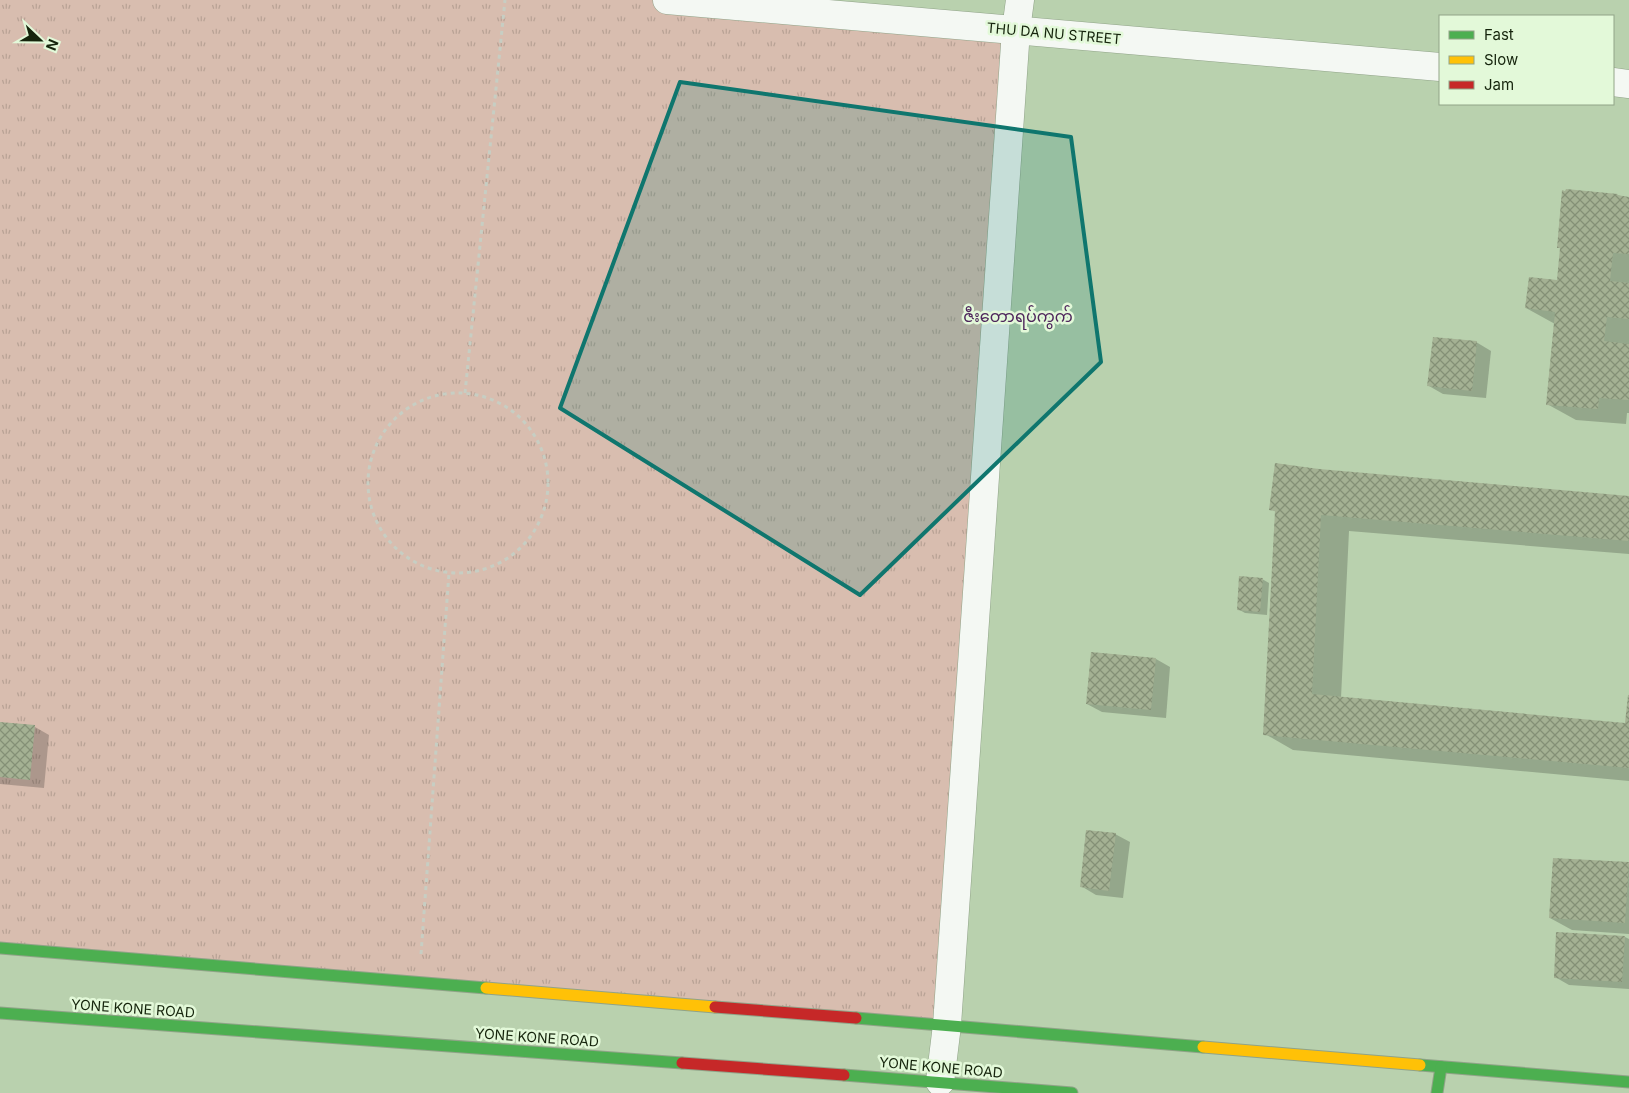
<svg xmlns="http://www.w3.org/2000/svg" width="1629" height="1093" viewBox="0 0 1629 1093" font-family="Inter,'Noto Sans Myanmar',sans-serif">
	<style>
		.park { fill: url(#park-tufts) }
		.shadow { fill: #0003 }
		.building { fill: url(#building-cross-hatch) }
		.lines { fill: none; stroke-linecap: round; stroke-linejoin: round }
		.street-casing { stroke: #90a388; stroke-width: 29 }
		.fast-casing { stroke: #90a388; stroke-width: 13 }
		.slow-casing { stroke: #90a388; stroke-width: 13 }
		.jam-casing { stroke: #90a388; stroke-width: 13 }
		.path { stroke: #c7cec3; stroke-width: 3; stroke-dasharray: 4 4; stroke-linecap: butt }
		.street { stroke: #f4f8f3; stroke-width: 28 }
		.fast { stroke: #4caf50; stroke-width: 11 }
		.slow { stroke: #ffc107; stroke-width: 11 }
		.jam { stroke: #c62828; stroke-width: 11 }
		.marked { fill: #0f766e; fill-opacity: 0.2; stroke: #0f766e; stroke-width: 4; stroke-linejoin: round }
		.labels { text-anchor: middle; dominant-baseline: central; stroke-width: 5; stroke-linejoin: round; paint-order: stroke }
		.street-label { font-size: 14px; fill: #15240c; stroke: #e3f9d9 }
		.quarter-label { font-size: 16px; fill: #4e265c; stroke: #e3f9d9 }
	</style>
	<defs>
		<pattern id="park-tufts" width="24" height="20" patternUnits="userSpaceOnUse" patternTransform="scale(1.25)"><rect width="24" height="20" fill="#d8bdaf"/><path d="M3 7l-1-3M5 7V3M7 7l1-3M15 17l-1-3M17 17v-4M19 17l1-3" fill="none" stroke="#b8a295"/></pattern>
		<pattern id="building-cross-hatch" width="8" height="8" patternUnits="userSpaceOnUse" patternTransform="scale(1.25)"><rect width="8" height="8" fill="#a4b193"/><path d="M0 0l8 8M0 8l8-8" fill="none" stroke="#849076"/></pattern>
	</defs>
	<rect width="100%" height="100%" fill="#b9d1ae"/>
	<path class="park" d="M0,0H667L1016,30L947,1025L0,948Z"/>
	<g class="shadow">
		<path d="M1563,191L1617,195L1629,198V413H1627L1626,424L1576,420L1547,404L1555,324L1526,308L1559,281L1561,249L1558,247Z"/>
		<path d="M1476,342L1491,351L1486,398L1443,394L1429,386Z"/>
		<path d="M1288,468L1629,497V554L1349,531L1341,698L1626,724L1629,694V781L1293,750L1265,734L1276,512L1271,509Z"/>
		<path d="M1262,579L1269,583L1267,615L1245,613L1238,609Z"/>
		<path d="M1156,659L1170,667L1166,718L1102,712L1087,704Z"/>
		<path d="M0,723L35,727L49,735L44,788L0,784Z"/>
		<path d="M1115,834L1130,842L1123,898L1096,895L1081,886Z"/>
		<path d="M1554,859L1629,864V934L1572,930L1550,918Z"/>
		<path d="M1557,933L1625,937L1629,939V989L1569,985L1555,977Z"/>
	</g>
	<g class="building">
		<path d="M1566,189L1618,194L1617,195L1629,197V254L1613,253L1610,281L1629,283V319L1607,317L1604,341L1629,344V400L1599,398L1598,409L1546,405L1555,312L1525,308L1529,277L1557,280L1560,248H1557L1562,190L1565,191Z"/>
		<path d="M1433,337L1477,341L1472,391L1427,386Z"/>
		<path d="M1275,463L1319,469L1629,496V541L1321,515L1312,694L1625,723L1628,695H1629V768L1263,735L1275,511L1269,510Z"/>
		<path d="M1239,576L1263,578L1260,612L1237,610Z"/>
		<path d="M1091,652L1156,658L1151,710L1086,704Z"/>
		<path d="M0,722L35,725L30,780L0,777Z"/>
		<path d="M1086,830L1116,833L1109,891L1080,887Z"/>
		<path d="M1553,858L1629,862L1625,923L1549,918Z"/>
		<path d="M1556,932L1625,936L1622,982L1554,978Z"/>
	</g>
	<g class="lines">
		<g class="street-casing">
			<g id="street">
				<path d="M667,0L1440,67"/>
				<path d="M1613,82L1629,84"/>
				<path d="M940,1082L947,1025L1016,30L1020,0"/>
			</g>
		</g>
		<g class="fast-casing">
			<g id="fast">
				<path d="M0,948L486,988"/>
				<path d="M0,1013L682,1063"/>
				<path d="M856,1018L1203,1047"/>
				<path d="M1420,1065L1629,1082"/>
				<path d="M844,1075L1072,1093"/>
				<path d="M1437,1093L1441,1067"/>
			</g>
		</g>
		<g class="slow-casing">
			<g id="slow">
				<path d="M486,988L715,1007"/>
				<path d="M1203,1047L1420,1065"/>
			</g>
		</g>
		<g class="jam-casing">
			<g id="jam">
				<path d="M715,1007L856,1018"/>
				<path d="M682,1063L844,1075"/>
			</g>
		</g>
		<g class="path">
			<path d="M465,393L505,0"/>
			<circle cx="458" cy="483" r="90"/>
			<path d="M421,954L449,573"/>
		</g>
		<use href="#street" class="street"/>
		<use href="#fast" class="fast"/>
		<use href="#slow" class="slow"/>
		<use href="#jam" class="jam"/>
	</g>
	<path class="marked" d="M680,82L1071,137L1101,362L860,595L560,408Z"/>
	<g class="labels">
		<g class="street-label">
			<text transform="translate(1054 33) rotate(5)">THU DA NU STREET</text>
			<text transform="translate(133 1008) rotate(4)">YONE KONE ROAD</text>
			<text transform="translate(537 1037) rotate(4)">YONE KONE ROAD</text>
			<text transform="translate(941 1067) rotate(5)">YONE KONE ROAD</text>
		</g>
		<g class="quarter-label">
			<text x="1018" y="316">ဇီးတောရပ်ကွက်</text>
		</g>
	</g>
	<rect x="1439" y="15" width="175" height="90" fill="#e3f9d9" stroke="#91a487"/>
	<rect x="1449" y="31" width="25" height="8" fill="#4caf50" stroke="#91a487"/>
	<text x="1484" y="40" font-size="15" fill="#15240c">Fast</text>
	<rect x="1449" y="56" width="25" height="8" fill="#ffc107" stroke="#91a487"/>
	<text x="1484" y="65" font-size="15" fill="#15240c">Slow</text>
	<rect x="1449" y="81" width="25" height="8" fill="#c62828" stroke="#91a487"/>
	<text x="1484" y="90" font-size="15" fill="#15240c">Jam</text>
	<g transform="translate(40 40) rotate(112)" stroke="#e3f9d9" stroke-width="4" paint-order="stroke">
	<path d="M0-4L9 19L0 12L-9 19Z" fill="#15240c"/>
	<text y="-8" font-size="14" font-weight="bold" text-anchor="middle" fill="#15240c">N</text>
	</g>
</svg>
